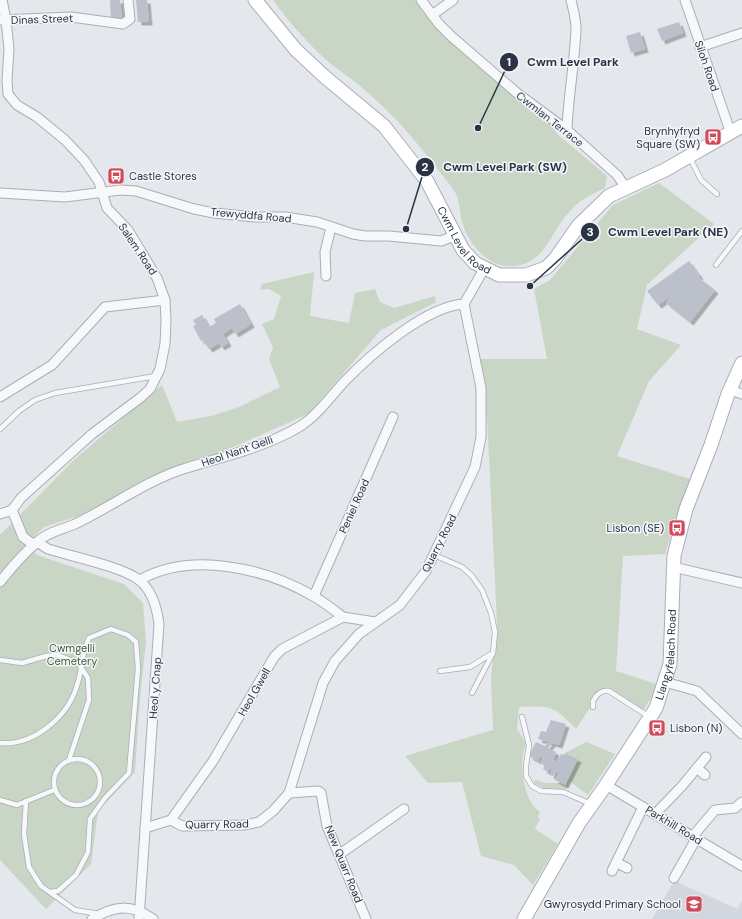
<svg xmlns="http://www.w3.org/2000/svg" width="742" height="919" viewBox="0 0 742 919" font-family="'DM Sans',sans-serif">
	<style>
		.built { fill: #d2d6de }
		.green { fill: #c9d6c5 }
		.building { fill: #bbc0ca; filter: url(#shadow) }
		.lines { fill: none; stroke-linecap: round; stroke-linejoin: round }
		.lane-casing { stroke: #a9aeb7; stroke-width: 6 }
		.street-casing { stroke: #a9aeb7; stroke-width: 11 }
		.secondary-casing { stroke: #a9aeb7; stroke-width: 15 }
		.lane { stroke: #f7f8fa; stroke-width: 4.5 }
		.street { stroke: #f7f8fa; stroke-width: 9 }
		.secondary { stroke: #fff; stroke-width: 13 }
		.labels { text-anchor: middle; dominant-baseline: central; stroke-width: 3; stroke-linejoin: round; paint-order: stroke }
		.street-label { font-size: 11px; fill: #2b3445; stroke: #f4f6f9 }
		.poi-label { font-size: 11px; fill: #2b3445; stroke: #f4f6f9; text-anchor: end }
		.park-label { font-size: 11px; fill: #3f6138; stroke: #f4f6f9 }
		.leader { fill: none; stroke: #2b3445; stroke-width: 1.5 }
		.callout-dot { fill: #2b3445; stroke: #f4f6f9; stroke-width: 1.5 }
		.mark-label { font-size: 12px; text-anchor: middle; font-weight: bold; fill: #fff }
		.callout-label { font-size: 12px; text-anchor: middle; font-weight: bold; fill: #2b3445; stroke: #f4f6f9; stroke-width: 3; stroke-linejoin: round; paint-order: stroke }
	</style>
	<defs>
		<filter id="shadow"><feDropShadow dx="3.5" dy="3.5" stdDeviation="0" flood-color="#0004"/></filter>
	</defs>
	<rect width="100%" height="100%" fill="#e4e7ec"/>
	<path class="built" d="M674,881L738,909L742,900V919H652Z"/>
	<g class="green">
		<path d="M273,0H417L550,123L557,134L607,176L605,188C593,194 581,199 572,209C551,229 547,263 514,266C490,269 470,246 463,225C460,216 460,205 457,196C453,187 445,179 439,171C420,146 400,122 377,101C361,85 342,73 325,59C306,41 288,21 273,0Z"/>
		<path d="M659,183L714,224L647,285L637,329L681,345L649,381L617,456L690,479L665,554L623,556L616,671L659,685L642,712L609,688L598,691L591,706L576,729C553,705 551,706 519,707L517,729L526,743C518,761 523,801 540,812L538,816L540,819L535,829L558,844L533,885L514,865L481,856L462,782L428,783L405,756L493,730L491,678L497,623L487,416L480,359H547L534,289L550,280L613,205Z"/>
		<path d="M314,272L310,316L349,323L355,293L375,289L380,302L394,308L435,296L436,302L381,330L308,414L78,516L44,527L26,545L37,555L124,584L143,603L146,642L140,698L135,772L98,811L91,864L46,909L0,860V535L75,459L162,385L177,422L211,416L239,407L280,387L269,359L273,347L262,324L274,319L281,296L269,289L260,290L262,284Z"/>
		<path d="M586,742L615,754L588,795L571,782L567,789H545L534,783L535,780L545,783H561L565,785L578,759L565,753Z"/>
	</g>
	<g class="building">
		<path d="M110,0H120L122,18L111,19Z"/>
		<path d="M136,0H147L149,22H138Z"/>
		<path d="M679,22L683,33L662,41L657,29Z"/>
		<path d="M640,32L645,49L631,53L626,36Z"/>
		<path d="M689,261L700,276L698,277L715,290L690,322L666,303L671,296L658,305L647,291Z"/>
		<path d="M240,304L251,324L235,334L232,328L223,334L228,343L221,347L219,343L209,349L203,340L201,341L193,326L196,325L193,320L202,315L209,327L216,323L214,319Z"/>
		<path d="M551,720L566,724L559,745L552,743L548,748L556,752L553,760L557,762L561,754L564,755L565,753L578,759L565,785L555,780L559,773L556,771L554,776L550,775L552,769L550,768L548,772L543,769L545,766L540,763L543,758L540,756L538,761L529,756L536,742L545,746L549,742L538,739L541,731L546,732Z"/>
	</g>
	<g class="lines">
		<g class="lane-casing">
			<g id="lane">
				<path d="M690,158L701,180L717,194"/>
				<path d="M716,265L742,231"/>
				<path d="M0,429L19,411L35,400L55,393L156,376"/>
				<path d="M434,555L462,567L472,576L482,590L491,613L495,632L493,653L472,693"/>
				<path d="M0,660L22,663L46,656L58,655L78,663L88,678L89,700L69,760"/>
				<path d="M440,671L470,667L491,654"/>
				<path d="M593,707V701C597,694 601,690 609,691L648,716"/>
				<path d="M522,717L529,745L526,766V776L532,786L541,791L563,792L591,804"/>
				<path d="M0,743C35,746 70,715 78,682C83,666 81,654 89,638L111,629L128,635L136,642L138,669L129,773L105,798L90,819L88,852L76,875L58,891L50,892"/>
				<circle cx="77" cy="782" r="23"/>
				<path d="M0,800L17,805L54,790"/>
				<path d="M26,801L24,834L29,867L41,886L75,910L99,914"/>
			</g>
		</g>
		<g class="street-casing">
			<g id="street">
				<path d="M2,0L6,20L9,49L7,81L8,94L17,105L37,117L65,140L84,160L99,182L107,208L128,230L157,278L165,300L166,320L165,344L160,369L150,389L140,398L92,434L21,498L12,510L23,537L34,545"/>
				<path d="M421,0L439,24L451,36L517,93L567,130L617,175L626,188"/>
				<path d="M685,0L728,125L732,131"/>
				<path d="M432,15L453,0"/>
				<path d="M1,20L71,17L123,24L130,19L128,0"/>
				<path d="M700,47L742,33"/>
				<path d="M567,130C568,96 575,62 576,28C576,19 573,9 571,0"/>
				<path d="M0,193L65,197L120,190L136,191L194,209L214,213L255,217H285L317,222L353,234L365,236H389L441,241L454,236"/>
				<path d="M326,276L325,252L331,227"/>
				<path d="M730,390L742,394"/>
				<path d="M0,397L52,365L105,307L165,300"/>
				<path d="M0,514L12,510"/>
				<path d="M37,542L48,549C70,556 123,567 139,580C152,590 157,608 159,624L139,919"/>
				<path d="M673,567L742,583"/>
				<path d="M140,580C191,551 265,568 313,596C324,602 334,610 343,617"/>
				<path d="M0,582C11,568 23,554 37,542C48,532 61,530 75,524C111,507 144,482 183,469C222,457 263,448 299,427C317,416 330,397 344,382C370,355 426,306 464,304"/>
				<path d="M314,596L393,417"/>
				<path d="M665,682L697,691L742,734"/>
				<path d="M697,768L705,775"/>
				<path d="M606,785L742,866"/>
				<path d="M289,793L318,791L321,793L327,826L366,919"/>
				<path d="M655,814L682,786L706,757"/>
				<path d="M171,820L213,761L274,657L282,649L343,617L375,622"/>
				<path d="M145,828L171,820L182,826L244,825L259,822L273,811L289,793L323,683L335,661L359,634L400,605L426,571L475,467L481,437V388L464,304L484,269"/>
				<path d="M693,836L715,810L735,808L742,802"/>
				<path d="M340,854L404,809"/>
				<path d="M617,863L627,868"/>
				<path d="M612,871L643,807"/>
				<path d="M674,878L696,839"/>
				<path d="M92,919C115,905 131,904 153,919"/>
			</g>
		</g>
		<g class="secondary-casing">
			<g id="secondary">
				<path id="s1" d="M255,0L296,50L325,77L384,126L427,181L463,250L475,263L499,275H526L546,268L555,259L578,226L609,196L665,170L742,126"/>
				<path id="s2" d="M524,919L579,823L606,785L656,708L670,664L674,556L686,509L711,445L728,394L742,363"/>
			</g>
		</g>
		<use href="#lane" class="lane"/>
		<use href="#street" class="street"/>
		<use href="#secondary" class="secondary"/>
	</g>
	<defs>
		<g id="bus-square" transform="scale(0.9)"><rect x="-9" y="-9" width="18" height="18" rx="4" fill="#d1495b" stroke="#f4f6f9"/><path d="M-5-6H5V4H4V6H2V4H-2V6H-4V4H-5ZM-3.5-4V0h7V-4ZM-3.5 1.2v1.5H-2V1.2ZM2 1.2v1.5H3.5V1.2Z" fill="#fff"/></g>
		<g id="school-square" transform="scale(0.9)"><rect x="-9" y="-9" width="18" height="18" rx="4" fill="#d1495b" stroke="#f4f6f9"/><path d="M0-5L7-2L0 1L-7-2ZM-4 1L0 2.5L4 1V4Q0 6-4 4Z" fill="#fff"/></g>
	</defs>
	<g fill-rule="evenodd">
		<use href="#bus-square" x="713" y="137"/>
		<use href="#bus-square" x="116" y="176"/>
		<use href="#bus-square" x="677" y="528"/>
		<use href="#bus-square" x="657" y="728"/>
		<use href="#school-square" x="694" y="904"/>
	</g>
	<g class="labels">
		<g class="street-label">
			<text transform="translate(42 19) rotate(-2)">Dinas Street</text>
			<text transform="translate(707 66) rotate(71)">Siloh Road</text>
			<text transform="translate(550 119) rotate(38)">Cwmlan Terrace</text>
			<text transform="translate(251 215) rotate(5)">Trewyddfa Road</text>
			<text stroke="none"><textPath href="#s1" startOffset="322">Cwm Level Road</textPath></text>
			<text transform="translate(138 249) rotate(56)">Salem Road</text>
			<text transform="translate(237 451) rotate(-19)">Heol Nant Gelli</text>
			<text transform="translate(354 506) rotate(-66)">Peniel Road</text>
			<text transform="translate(439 543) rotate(-63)">Quarry Road</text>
			<text stroke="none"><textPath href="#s2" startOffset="304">Llangyfelach Road</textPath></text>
			<text transform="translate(155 688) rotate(-86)">Heol y Cnap</text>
			<text transform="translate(254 692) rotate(-60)">Heol Gwell</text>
			<text transform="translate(217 824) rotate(-1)">Quarry Road</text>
			<text transform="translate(674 825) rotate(31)">Parkhill Road</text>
			<text transform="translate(344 864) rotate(68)">New Quarr Road</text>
		</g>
		<g class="poi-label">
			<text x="700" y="131">Brynhyfryd<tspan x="700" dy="13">Square (SW)</tspan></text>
			<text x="129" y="176" text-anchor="start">Castle Stores</text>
			<text x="664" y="528">Lisbon (SE)</text>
			<text x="670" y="728" text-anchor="start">Lisbon (N)</text>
			<text x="681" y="904">Gwyrosydd Primary School</text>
		</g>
		<g class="park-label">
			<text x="72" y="648">Cwmgelli<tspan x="72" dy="13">Cemetery</tspan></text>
		</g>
	</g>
	<path class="leader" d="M478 128L509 62M406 229L425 167M530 286L590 232"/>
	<g class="callout-dot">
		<circle cx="478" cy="128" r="4"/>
		<circle cx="406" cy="229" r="4"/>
		<circle cx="530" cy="286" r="4"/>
		<circle cx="509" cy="62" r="10"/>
		<circle cx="425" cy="167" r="10"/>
		<circle cx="590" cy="232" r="10"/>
	</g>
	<g class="mark-label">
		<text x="509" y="66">1</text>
		<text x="425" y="171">2</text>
		<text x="590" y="236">3</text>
	</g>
	<g class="callout-label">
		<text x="573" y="66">Cwm Level Park</text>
		<text x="505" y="171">Cwm Level Park (SW)</text>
		<text x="668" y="236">Cwm Level Park (NE)</text>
	</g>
</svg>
